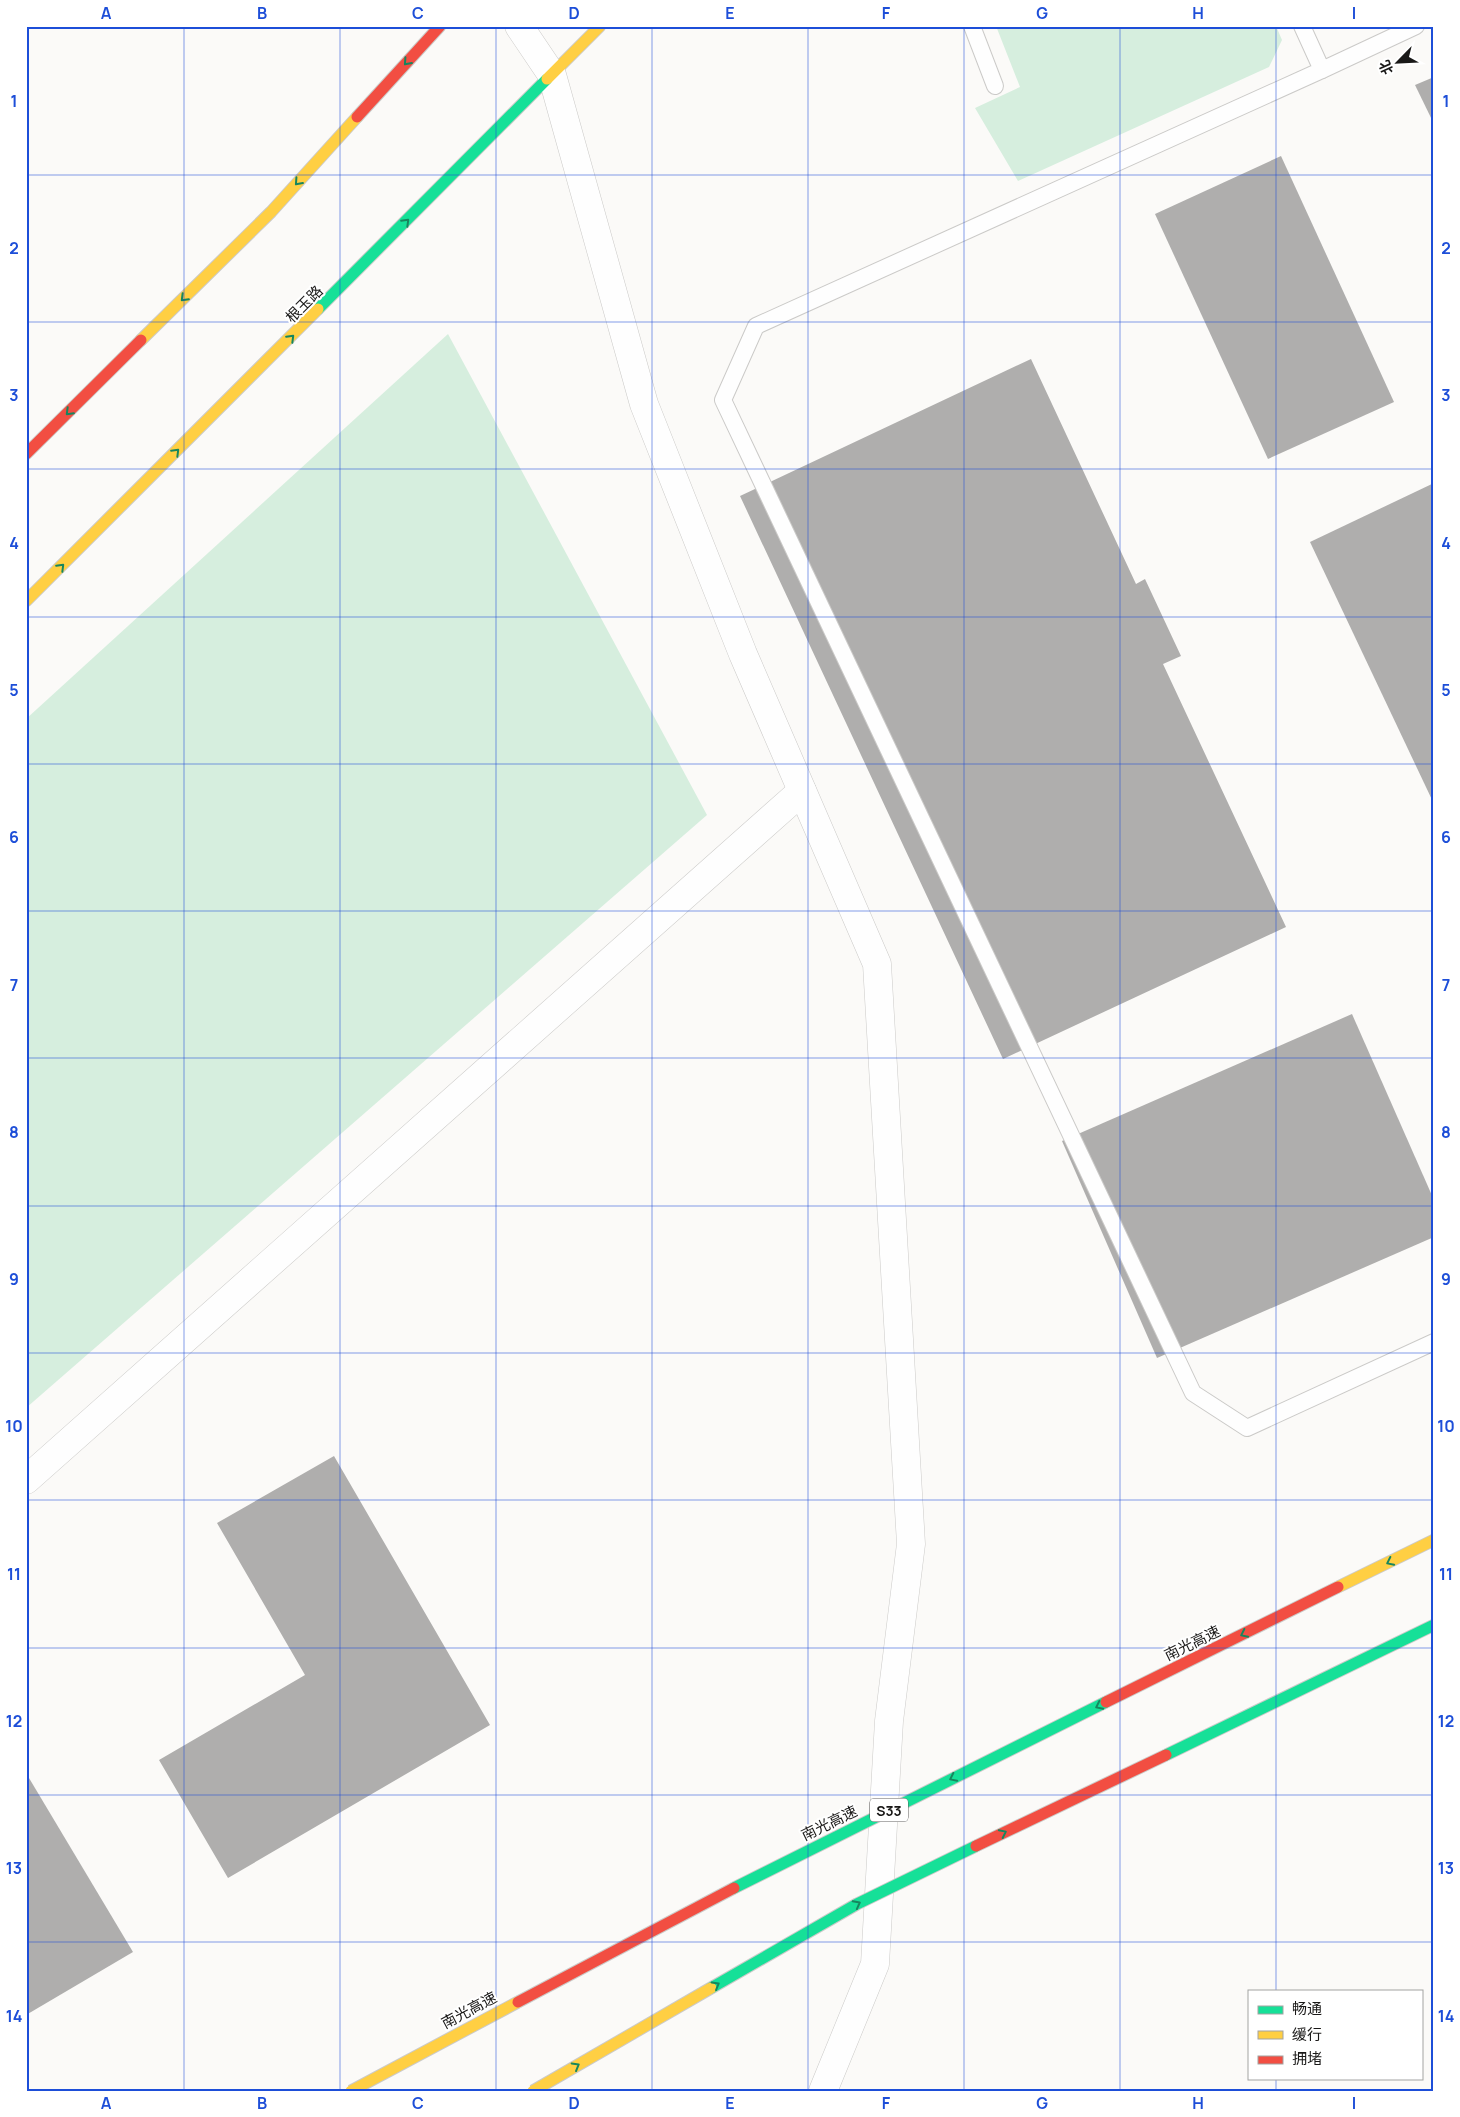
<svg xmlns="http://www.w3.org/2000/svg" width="1460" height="2117" viewBox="0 0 1460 2117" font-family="Manrope,'Noto Sans SC',sans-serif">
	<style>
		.green { fill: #d6eede }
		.building { fill: #afaead }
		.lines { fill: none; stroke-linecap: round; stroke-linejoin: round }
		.lane-casing { stroke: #cbcac8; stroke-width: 18 }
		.street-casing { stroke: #cbcac8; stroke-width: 29 }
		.fast-casing { stroke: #cbcac8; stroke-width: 13 }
		.slow-casing { stroke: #cbcac8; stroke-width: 13 }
		.jam-casing { stroke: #cbcac8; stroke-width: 13 }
		.lane { stroke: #fefefe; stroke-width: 16 }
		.street { stroke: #fefefe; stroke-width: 28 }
		.fast { stroke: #16e098; stroke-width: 11 }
		.slow { stroke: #ffcf43; stroke-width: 11 }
		.jam { stroke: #f24e42; stroke-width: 11 }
		.fast-bridge-casing { stroke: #cbcac8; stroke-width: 13; stroke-linecap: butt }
		.slow-bridge-casing { stroke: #cbcac8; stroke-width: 13; stroke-linecap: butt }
		.jam-bridge-casing { stroke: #cbcac8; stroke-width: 13; stroke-linecap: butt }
		.fast-bridge { stroke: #16e098; stroke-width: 11 }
		.slow-bridge { stroke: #ffcf43; stroke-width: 11 }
		.jam-bridge { stroke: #f24e42; stroke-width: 11 }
		.oneway { stroke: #17865e }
		.grid { fill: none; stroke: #1d4ed8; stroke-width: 1; stroke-opacity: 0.55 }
		.labels { text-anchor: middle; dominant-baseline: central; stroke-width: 4; stroke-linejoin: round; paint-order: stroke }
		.shield { fill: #fff; stroke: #5e5d5d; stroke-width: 1 }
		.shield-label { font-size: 14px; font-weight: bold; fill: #191817 }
		.street-label { font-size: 15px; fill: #191817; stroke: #fff }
		.neatline { fill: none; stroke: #1d4ed8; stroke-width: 2 }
		.grid-label { font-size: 16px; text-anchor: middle; font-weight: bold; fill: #1d4ed8 }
	</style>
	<rect width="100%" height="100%" fill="#fbfaf8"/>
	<g class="green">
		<path d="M996,26H1276L1282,40L1269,67L1018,181L975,108L1020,87Z"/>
		<path d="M448,334L707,815L26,1408V719Z"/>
	</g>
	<g class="building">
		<path d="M1434,77V124L1415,85Z"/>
		<path d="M1281,156L1394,402L1268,459L1155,214Z"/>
		<path d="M1031,359L1136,584L1145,579L1181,656L1163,664L1286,927L1003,1059L740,496Z"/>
		<path d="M1434,483V804L1310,542Z"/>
		<path d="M1352,1014L1434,1200V1237L1157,1358L1062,1141Z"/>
		<path d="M334,1456L490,1725L228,1878L159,1760L305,1675L217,1523Z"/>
		<path d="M26,1773L133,1952L26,2015Z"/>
	</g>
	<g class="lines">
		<g class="lane-casing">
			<g id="lane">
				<path d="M972,26L995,86"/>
				<path d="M1302,26L1322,70L756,326L723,400L1193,1393L1247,1428L1434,1342"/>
				<path d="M1322,70L1416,26"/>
			</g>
		</g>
		<g class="street-casing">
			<g id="street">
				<path d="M519,26L552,75L644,404L743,654L877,964L911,1544L889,1721L875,1964L823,2091"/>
				<path d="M26,1480L802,791"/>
			</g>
		</g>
		<g class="fast-casing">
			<path id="fast" d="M318,309L547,79"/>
		</g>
		<g class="slow-casing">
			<g id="slow">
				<path d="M547,79L600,26"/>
				<path d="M141,340L271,212L357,117"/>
				<path d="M26,601L318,309"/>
			</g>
		</g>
		<g class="jam-casing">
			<g id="jam">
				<path d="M357,117L440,26"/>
				<path d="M26,454L141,340"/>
			</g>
		</g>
		<use href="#lane" class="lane"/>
		<use href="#street" class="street"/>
		<use href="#fast" class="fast"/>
		<use href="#slow" class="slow"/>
		<use href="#jam" class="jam"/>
		<g class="fast-bridge-casing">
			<g id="fast-bridge">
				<path d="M1166,1755L1434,1625"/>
				<path d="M734,1888L1106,1702"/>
				<path d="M711,1988L857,1904L976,1846"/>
			</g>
		</g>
		<g class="slow-bridge-casing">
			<g id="slow-bridge">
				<path d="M1338,1587L1434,1540"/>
				<path d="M351,2091L518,2002"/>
				<path d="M533,2091L711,1988"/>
			</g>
		</g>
		<g class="jam-bridge-casing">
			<g id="jam-bridge">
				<path d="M1106,1702L1338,1587"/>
				<path d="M976,1846L1166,1755"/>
				<path d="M518,2002L734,1888"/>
			</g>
		</g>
		<use href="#fast-bridge" class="fast-bridge"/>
		<use href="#slow-bridge" class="slow-bridge"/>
		<use href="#jam-bridge" class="jam-bridge"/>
	</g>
	<defs><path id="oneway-chevron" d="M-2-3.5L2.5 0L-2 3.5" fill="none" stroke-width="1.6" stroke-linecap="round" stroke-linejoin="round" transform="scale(1.25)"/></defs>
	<g class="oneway">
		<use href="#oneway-chevron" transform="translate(407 62) rotate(132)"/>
		<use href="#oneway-chevron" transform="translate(298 182) rotate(132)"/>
		<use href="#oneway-chevron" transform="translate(406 222) rotate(-45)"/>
		<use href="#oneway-chevron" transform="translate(184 298) rotate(135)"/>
		<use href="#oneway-chevron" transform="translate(291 338) rotate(-45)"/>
		<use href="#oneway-chevron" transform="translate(69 412) rotate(135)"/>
		<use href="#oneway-chevron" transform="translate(176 452) rotate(-45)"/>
		<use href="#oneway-chevron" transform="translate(61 567) rotate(-45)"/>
		<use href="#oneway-chevron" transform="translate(1390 1562) rotate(154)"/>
		<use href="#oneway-chevron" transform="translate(1244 1634) rotate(154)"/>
		<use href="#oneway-chevron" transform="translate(1099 1706) rotate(154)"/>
		<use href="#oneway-chevron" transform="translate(953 1778) rotate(154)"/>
		<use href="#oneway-chevron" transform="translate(1003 1833) rotate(-26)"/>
		<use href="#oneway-chevron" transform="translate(857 1904) rotate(-28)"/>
		<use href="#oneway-chevron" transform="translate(716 1985) rotate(-30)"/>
		<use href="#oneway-chevron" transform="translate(576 2066) rotate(-30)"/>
	</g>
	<path class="grid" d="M184,26V2091M340,26V2091M496,26V2091M652,26V2091M808,26V2091M964,26V2091M1120,26V2091M1276,26V1991M26,175H1434M26,322H1434M26,469H1434M26,617H1434M26,764H1434M26,911H1434M26,1058H1434M26,1206H1434M26,1353H1434M26,1500H1434M26,1648H1434M26,1795H1434M26,1942H1434M1276,2078V2091"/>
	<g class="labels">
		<rect class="shield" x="870" y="1798.5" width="38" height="23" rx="4"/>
		<g class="shield-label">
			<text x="889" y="1810">S33</text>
		</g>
		<g class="street-label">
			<text transform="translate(304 304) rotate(-45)">根玉路</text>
			<text transform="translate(1192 1643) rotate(-26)">南光高速</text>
			<text transform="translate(829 1823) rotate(-26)">南光高速</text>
			<text transform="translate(469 2010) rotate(-28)">南光高速</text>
		</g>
	</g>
	<rect width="1460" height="2117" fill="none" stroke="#ffffff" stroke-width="55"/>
	<rect x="1248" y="1990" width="175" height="90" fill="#ffffff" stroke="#a3a3a2"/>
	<rect x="1258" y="2006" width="25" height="8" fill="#16e098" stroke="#a3a3a2"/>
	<text x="1292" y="2014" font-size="15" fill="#191817">畅通</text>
	<rect x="1258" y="2031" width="25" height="8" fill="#ffcf43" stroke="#a3a3a2"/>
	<text x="1292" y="2040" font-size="15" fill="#191817">缓行</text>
	<rect x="1258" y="2056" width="25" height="8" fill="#f24e42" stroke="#a3a3a2"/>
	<text x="1292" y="2064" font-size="15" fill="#191817">拥堵</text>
	<g transform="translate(1398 62) rotate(246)" stroke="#ffffff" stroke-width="4" paint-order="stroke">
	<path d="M0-4L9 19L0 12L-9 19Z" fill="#191817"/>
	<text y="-8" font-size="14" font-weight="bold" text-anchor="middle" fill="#191817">北</text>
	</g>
	<rect x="28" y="28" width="1404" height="2062" class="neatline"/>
	<g class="grid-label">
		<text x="106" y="19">A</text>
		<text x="262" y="19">B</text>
		<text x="418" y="19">C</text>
		<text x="574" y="19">D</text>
		<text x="730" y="19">E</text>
		<text x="886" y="19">F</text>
		<text x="1042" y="19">G</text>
		<text x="1198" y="19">H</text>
		<text x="1354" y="19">I</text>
		<text x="14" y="107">1</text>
		<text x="1446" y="107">1</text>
		<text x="14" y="254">2</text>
		<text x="1446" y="254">2</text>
		<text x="14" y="401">3</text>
		<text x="1446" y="401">3</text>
		<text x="14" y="549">4</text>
		<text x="1446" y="549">4</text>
		<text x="14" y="696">5</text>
		<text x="1446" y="696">5</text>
		<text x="14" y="843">6</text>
		<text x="1446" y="843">6</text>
		<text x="14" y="991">7</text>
		<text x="1446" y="991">7</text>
		<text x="14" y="1138">8</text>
		<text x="1446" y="1138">8</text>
		<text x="14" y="1285">9</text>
		<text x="1446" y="1285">9</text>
		<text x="14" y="1432">10</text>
		<text x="1446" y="1432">10</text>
		<text x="14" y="1580">11</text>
		<text x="1446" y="1580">11</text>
		<text x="14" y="1727">12</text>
		<text x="1446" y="1727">12</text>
		<text x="14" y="1874">13</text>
		<text x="1446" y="1874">13</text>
		<text x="14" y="2022">14</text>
		<text x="1446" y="2022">14</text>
		<text x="106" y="2109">A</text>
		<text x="262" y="2109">B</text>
		<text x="418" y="2109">C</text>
		<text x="574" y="2109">D</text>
		<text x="730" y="2109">E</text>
		<text x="886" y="2109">F</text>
		<text x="1042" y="2109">G</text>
		<text x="1198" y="2109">H</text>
		<text x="1354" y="2109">I</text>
	</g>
</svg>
